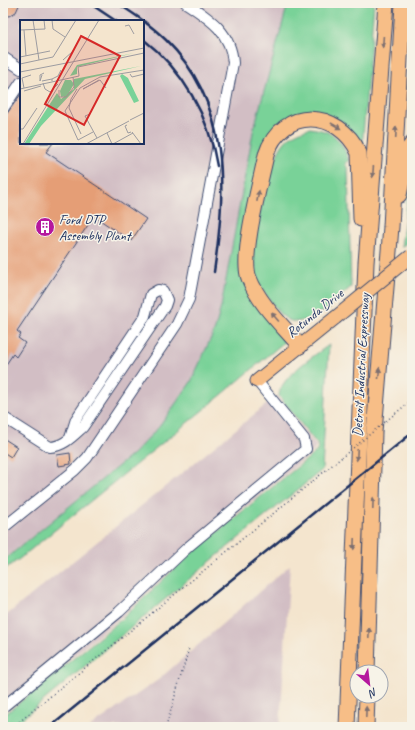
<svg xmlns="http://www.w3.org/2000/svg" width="415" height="730" viewBox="0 0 415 730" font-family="Caveat,sans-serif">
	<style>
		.industrial { fill: #d2bec4; fill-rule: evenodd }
		.green { fill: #79d298; stroke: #4a807b }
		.building { fill: #e59e76 }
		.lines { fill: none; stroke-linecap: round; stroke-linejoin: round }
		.minor-casing { stroke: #3c4a6f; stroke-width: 12 }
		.major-casing { stroke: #3c4a6f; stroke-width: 15 }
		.highway-casing { stroke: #3c4a6f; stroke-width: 17 }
		.path { stroke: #3c4a6f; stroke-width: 1.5; stroke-dasharray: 1 3; stroke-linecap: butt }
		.minor { stroke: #fff; stroke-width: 10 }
		.major { stroke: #f7be87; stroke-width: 13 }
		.highway { stroke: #f7be87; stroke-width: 15 }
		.rail { stroke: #1b2f5e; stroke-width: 2.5 }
		.major-bridge-casing { stroke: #3c4a6f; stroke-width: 15; stroke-linecap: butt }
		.path-bridge { stroke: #3c4a6f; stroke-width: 1.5; stroke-dasharray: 1 3; stroke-linecap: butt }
		.major-bridge { stroke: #f7be87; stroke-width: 13 }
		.oneway { fill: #7e6f70 }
		.labels { text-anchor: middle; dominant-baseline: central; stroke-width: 3; stroke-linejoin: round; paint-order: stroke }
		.poi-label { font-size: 14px; fill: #1b2f5e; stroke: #f7f3e8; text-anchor: start }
		.street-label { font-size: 14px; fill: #1b2f5e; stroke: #f7f3e8 }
		.inset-road { fill: none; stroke: #9d9ca1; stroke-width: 1 }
		.view { fill: #d62828; fill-opacity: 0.15; stroke: #d62828; stroke-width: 2 }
		.inset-edge { fill: none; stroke: #1b2f5e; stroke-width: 2 }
	</style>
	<rect width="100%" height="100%" fill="#f7f3e8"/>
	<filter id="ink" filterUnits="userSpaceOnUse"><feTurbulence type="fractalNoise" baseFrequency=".025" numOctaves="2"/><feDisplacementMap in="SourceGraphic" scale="8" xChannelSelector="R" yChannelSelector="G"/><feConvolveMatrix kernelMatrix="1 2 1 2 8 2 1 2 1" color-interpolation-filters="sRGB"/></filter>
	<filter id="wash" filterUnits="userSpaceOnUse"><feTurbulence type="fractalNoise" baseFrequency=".012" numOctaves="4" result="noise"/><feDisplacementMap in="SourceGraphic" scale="16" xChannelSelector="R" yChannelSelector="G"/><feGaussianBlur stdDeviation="0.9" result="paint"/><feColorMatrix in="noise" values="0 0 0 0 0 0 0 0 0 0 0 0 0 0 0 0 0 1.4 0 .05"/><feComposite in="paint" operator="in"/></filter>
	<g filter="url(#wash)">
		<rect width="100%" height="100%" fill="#f4e5ce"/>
		<g class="industrial">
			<path d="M3,3H336L264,93L227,276L278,337L3,560ZM21,21H143V143H21Z"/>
			<path d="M277,396L315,444L316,446L313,452L190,552L124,615L3,713V618Z"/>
			<path d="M290,565L280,727H90L158,680Z"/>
		</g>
		<g class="green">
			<path d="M288,3H374L362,148L342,122L329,116L285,121L245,220L239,261L240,272L284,339L283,343L224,393L18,560L3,570V561L133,454L159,427L191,382L215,329L221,307L253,132Z"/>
			<path d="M310,128C333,131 341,138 349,161L345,163L348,170L351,287L330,305V308L305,320L296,322L288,320L280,314L257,283L251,254L269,168L272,169C280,145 285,135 310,128Z"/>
			<path d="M412,171V239L401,247L410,178Z"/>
			<path d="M329,345L322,470L223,551L12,727H3V716L123,618L191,553L316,452L318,449L317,444L279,396C279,378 315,355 329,345Z"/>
		</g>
		<g id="blocks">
			<g class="building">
				<path d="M3,3H20L16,12L9,16L3,15Z"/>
				<path d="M21,94V143H53L46,152L146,219L131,241L94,216L17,331L21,334L18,338L25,343L16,357L13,354L3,369V119Z"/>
				<path d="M3,438L17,447L11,457L3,452Z"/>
				<path d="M70,453L71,464L59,466L57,455Z"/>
			</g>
		</g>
	</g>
	<g filter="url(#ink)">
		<use href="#blocks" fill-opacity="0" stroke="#3c4a6f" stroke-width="1"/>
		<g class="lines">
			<g class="minor-casing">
				<g id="minor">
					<path d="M3,57L21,69"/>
					<path d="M3,109L21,82"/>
					<path d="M3,417L50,447C64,446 73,436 83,427L165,306L167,300L163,291L158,290L151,294L145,316L76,419L70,438"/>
					<path d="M3,528L75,470L87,458L177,324L189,299L233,63C231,32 210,19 186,3"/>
					<path d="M3,707L119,612L188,547L306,449L304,439L257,381"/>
				</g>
			</g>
			<g class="major-casing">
				<path id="major" d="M257,381L335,318"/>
			</g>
			<g class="highway-casing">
				<g id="highway">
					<path d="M399,195L409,148L412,144"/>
					<path d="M300,346C282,325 259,304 249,278C240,257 261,180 266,155C282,106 339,109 359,153L361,219"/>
					<path d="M367,672L374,432L391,227L403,3"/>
					<path d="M347,727L366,263L386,3"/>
					<path d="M366,727L367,696"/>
				</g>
			</g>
			<g class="path">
				<path d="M386,421L412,400"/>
				<path d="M13,727L347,453"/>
				<path d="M166,727L189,648"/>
			</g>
			<use href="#minor" class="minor"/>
			<use href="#major" class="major"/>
			<use href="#highway" class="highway"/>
			<g class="rail">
				<path d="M89,3L116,21"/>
				<path d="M117,3C134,14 151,25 166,40C231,104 226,189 214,272"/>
				<path d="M143,39C183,70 209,116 217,166"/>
				<path d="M50,727L412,433"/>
			</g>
			<g class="major-bridge-casing">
				<path id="major-bridge" d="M335,318L411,256"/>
			</g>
			<path class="path-bridge" d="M347,453L386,421"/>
			<use href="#major-bridge" class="major-bridge"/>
		</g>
		<defs><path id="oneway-solid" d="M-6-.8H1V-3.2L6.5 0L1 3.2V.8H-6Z"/></defs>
		<g class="oneway">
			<use href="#oneway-solid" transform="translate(383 42) rotate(94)"/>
			<use href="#oneway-solid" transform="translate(336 126) rotate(30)"/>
			<use href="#oneway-solid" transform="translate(396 132) rotate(-87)"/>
			<use href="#oneway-solid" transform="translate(373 172) rotate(94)"/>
			<use href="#oneway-solid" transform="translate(258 196) rotate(-79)"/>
			<use href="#oneway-solid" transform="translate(275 317) rotate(-130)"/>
			<use href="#oneway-solid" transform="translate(379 373) rotate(-85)"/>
			<use href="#oneway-solid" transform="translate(357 455) rotate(93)"/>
			<use href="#oneway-solid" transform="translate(373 503) rotate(-88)"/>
			<use href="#oneway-solid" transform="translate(354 544) rotate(92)"/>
			<use href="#oneway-solid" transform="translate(369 633) rotate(-88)"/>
			<use href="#oneway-solid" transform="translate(366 712) rotate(-88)"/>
		</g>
	</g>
	<defs>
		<g id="building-disc" transform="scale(1)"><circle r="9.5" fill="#b5179e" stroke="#f7f3e8"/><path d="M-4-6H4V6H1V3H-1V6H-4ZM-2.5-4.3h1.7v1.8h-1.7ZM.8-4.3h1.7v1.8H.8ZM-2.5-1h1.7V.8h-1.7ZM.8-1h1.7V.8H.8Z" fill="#fff"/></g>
	</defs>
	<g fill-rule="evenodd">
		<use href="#building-disc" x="45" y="227"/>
	</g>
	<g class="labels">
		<g class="poi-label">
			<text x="59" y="219">Ford DTP<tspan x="59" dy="16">Assembly Plant</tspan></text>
		</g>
		<g class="street-label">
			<text transform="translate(315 313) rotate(-39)">Rotunda Drive</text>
			<text transform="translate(361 365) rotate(-87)">Detroit Industrial Expressway</text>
		</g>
	</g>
	<g transform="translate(20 20)">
		<rect width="124" height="124" fill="#f4e5ce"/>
		<path d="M114,33L57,47V54L50,56L57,45ZM121,46L65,59L21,106L9,124H4L37,73L41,79L54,69V59ZM102,54L108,58L119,81L114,83L100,56ZM45,60H51L54,64L47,76L41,77L40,71Z" fill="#79d298"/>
		<path class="inset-road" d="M13,0L19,40M32,0L33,9L45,17M105,6L109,5L114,14M0,10L25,9L24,0M4,10L6,36M0,37L30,31M43,40L52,32M0,44L33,37L56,0M0,52L124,28M110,54L112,57L124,54M22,55L20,61V55L24,53M59,56L58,47L124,33M32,59L38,56L41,50M79,60L63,69L80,60L86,68M22,61L32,59V61M23,63L25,69L30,72L38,64M4,68L2,58L11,55M0,69L59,56M57,69L51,79L49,88L61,114M39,70V77H46L54,67L53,57M4,71L21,66M70,94L65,96L77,118M110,100L124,93M107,105L105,106L108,113L111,112M0,109H3L17,88M73,112L58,120L45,91L60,68L80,57L124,50M112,112L121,124M87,113L92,124M3,124L79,0M66,124L109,101M93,124L113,113"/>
		<path class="view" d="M61,16L100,36L64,105L25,84Z"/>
		<rect width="124" height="124" class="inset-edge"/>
	</g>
	<rect width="415" height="730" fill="none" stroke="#f7f3e8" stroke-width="16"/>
	<g transform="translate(369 684) rotate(152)"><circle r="19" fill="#f7f3e8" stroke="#9fa5b1"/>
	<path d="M0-3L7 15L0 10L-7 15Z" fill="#b5179e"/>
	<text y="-6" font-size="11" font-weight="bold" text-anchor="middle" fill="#1b2f5e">N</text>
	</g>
</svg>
